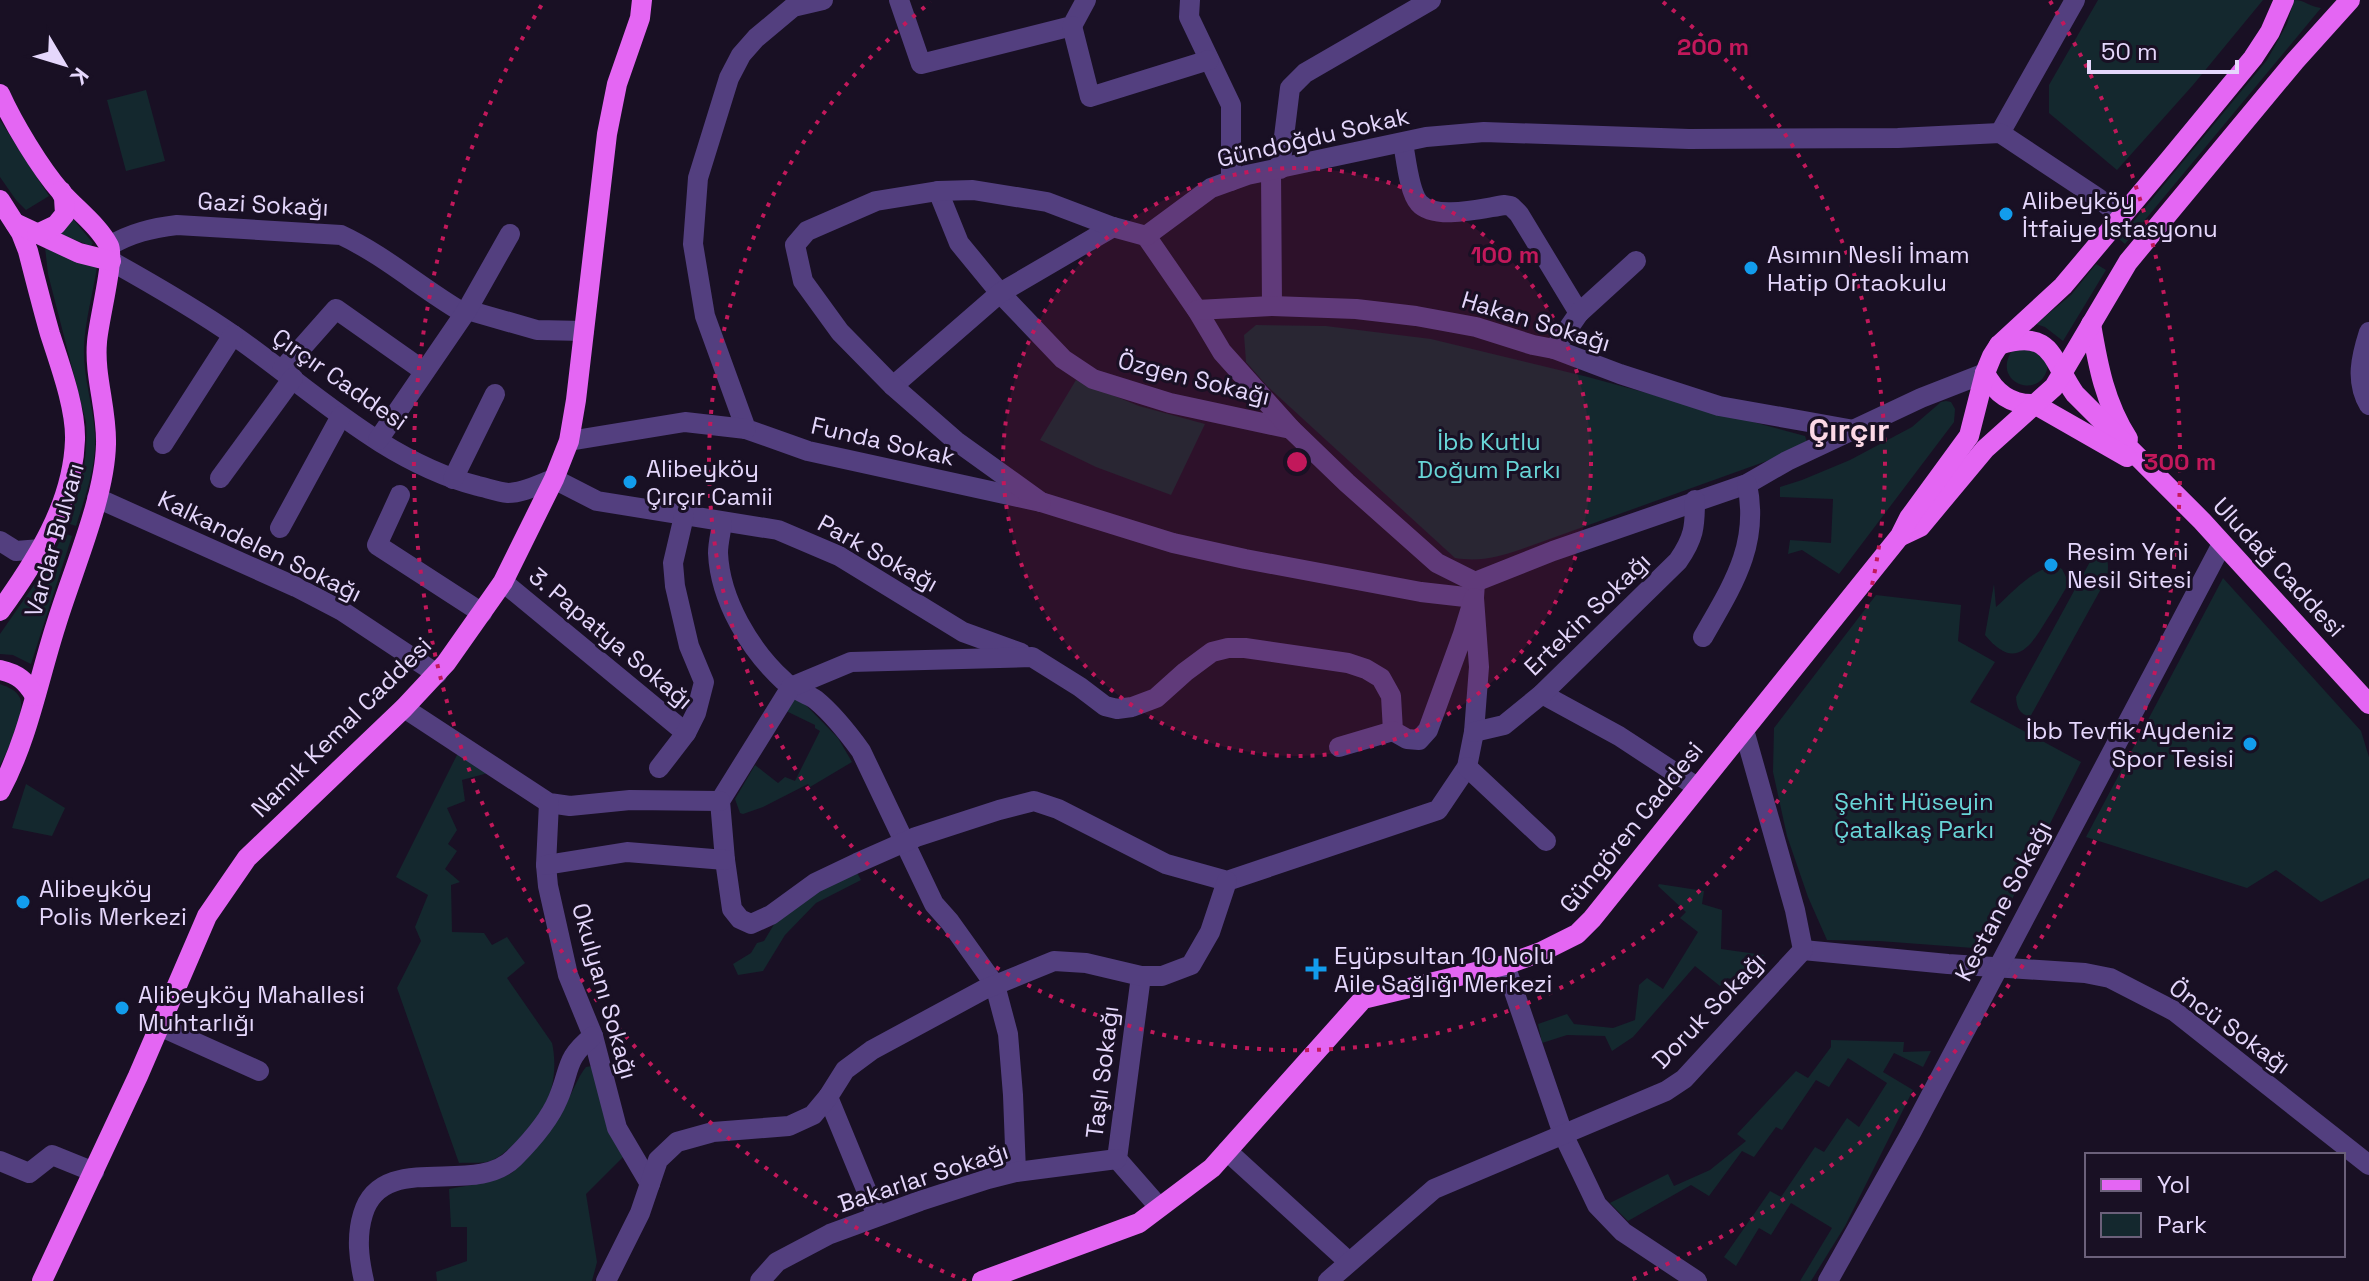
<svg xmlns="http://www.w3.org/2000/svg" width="2369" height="1281" viewBox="0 0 2369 1281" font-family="'Space Grotesk',sans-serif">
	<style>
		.green { fill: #14282e }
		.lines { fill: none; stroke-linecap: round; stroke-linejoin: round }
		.minor { stroke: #533f7f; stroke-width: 20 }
		.major { stroke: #e466f3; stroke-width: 20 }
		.ring { fill: none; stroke: #c2185b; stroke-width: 4; stroke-dasharray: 4 8 }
		.poi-dot { fill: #129cec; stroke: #191024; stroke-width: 3 }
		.labels { text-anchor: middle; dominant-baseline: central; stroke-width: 6; stroke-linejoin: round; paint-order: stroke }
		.street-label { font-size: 24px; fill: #e5d7fc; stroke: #191024 }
		.poi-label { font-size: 24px; fill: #e5d7fc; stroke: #191024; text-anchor: start }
		.park-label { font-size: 24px; fill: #68d5d7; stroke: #191024 }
		.district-label { font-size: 32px; font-weight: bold; fill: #fcd8e6; stroke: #191024 }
		.centre { fill: #c2185b; stroke: #191024; stroke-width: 4 }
		.ring-label { font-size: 24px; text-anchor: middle; font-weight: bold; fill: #c2185b; stroke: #191024; stroke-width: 6; stroke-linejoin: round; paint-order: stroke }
	</style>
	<rect width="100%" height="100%" fill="#191024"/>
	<g class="green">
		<path d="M2098,0H2263L2193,85L2117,170L2049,113V85Z"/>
		<path d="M2294,0C2305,0 2310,7 2321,8L2125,244L2119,239L2267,60L2287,24Z"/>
		<path d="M146,90L165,161L126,171L107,100Z"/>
		<path d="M0,120L49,196L26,210L16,200L0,177Z"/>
		<path d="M73,219L93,243L91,246L60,234Z"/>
		<path d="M45,247L97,267C93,293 85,321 84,347C83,377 93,405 95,434C97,465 85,497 76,526L67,523C82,490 88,457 86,422L48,274Z"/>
		<path d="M2096,264L2106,270L2063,341L2045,327L2036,324L2071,295Z"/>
		<path d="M1256,325L1326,326L1431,339L1588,377L1805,436L1807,442L1786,454L1522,549C1498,557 1480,562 1455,558L1267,386L1246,362L1244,335Z"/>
		<path d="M2029,344L2048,361C2048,402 1991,386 2011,352Z"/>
		<path d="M1076,380L1139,406L1205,424L1171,495L1096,467L1040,440Z"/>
		<path d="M1946,401L1951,402L1955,409L1954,422L1839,574L1802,550L1788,554L1790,540L1831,543L1833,499L1780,497V487L1802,480L1850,460L1912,427L1941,402Z"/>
		<path d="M64,533L72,536L31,664L13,655L0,654V634L48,565Z"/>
		<path d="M2097,549C2109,558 2109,563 2107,578L2030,717C2019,713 2017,709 2016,697Z"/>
		<path d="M2056,566L2062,569L2069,583C2061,596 2054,609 2046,621C2028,651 2013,669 1985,635L1994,584L1996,607C2013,592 2033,568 2056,566Z"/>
		<path d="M2223,578L2361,731L2369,757V878L2321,902L2276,870L2247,888L2086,837Z"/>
		<path d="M1876,595L1961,605L1958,641L1995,662L1970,702L2081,762L1987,949L1879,941L1827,940L1808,897L1787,836L1773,772L1774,728Z"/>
		<path d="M0,684C8,687 16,690 20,698C26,711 7,753 0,765Z"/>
		<path d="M795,694L838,738L852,762L810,787L808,784L763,807L743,814L740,813L735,799L755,765L778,783L785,777L795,781L820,731L815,728V725L784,710Z"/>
		<path d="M458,753L488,773L462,780L465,801L447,808L457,830L448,844L457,851L445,869L460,882L451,885L452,932L484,933L492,945L507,937L525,963L507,978L552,1043C556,1060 555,1082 548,1098C541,1116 509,1155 490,1161C481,1164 468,1162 459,1163L397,988L421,941L415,927L428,895L396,877Z"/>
		<path d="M26,784L65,808L52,836L12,828Z"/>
		<path d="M855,869L861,880L816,903L785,935L763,971L738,975L733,964L751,953L757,943L764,941L779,916Z"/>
		<path d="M1659,884L1704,891L1702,904L1722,910L1721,949L1764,955L1743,982L1727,978L1720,986L1695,966L1633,1037L1612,1051L1605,1036L1567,1035L1542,1043L1538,1024L1567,1014L1574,1024L1613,1028L1635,1020L1639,985L1647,978L1663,989L1698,932L1680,918L1686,912L1658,886Z"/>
		<path d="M1831,1040L1904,1042L1903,1052L1931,1051L1923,1067L1894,1053L1883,1072L1913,1090L1845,1226L1811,1281H1800L1832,1228L1791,1203L1771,1235L1759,1228L1736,1266L1724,1257L1770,1191L1781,1197L1815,1147L1824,1152L1847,1118L1859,1127L1887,1083L1848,1058L1829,1087L1816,1080L1782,1130L1776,1127L1754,1157L1742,1151L1709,1196L1691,1185L1628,1221L1610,1203L1668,1174L1674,1186L1710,1170L1746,1141L1737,1134L1796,1071L1808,1078L1831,1047Z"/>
		<path d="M592,1066L625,1155L586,1194L597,1262L592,1281H437L436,1272L467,1261V1227H451L449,1189C469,1185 492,1183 510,1174C524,1167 563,1109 571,1094C576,1084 579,1076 586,1067Z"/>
	</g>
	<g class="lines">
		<g class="minor">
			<path d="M823,0L793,7L756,38L741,55L729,78L698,178L693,244L705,316L746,429L808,451L1041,502L1173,543L1245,559L1421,592L1474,598L1475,582"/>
			<path d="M899,0L921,64L1072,26L1086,0"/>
			<path d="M1190,0L1189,17L1231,105V181"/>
			<path d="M1072,26L1090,97L1209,60"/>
			<path d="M2000,133L2075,0"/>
			<path d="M1403,143C1406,158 1409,192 1419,203C1435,221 1483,208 1505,205L1511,206L1519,214L1579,313L1554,349"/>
			<path d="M1280,169L1290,88L1305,73L1431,0"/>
			<path d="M1271,171L1272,306"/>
			<path d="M938,191L959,243L1000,293L1063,359L1093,379L1170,403L1291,429"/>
			<path d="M1146,236L1197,310L1222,352L1291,429L1347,483L1437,563L1475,582L1553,551L1747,484L1787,461L1921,398L1985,373"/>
			<path d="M109,246C131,233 152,228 177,225L341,235C384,255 421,288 462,312L467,310L537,330L584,331"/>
			<path d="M111,261C154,285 196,309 236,337C313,391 385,462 478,486C487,488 498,492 508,493C523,493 540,484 554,479L597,501L778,530L839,556L963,632L1021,653"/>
			<path d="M1197,310L1272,306L1356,309L1416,316L1476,327L1533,345L1554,349L1620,374L1719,406L1854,430"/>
			<path d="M1579,313L1636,261"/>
			<path d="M2369,332C2361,357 2355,381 2369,405"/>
			<path d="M282,370L336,309L424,371"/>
			<path d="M893,386L1000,293L1113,227"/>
			<path d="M378,440L467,310L510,234"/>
			<path d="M569,441L685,422L746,429"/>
			<path d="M163,444L233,335"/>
			<path d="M220,478L293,378"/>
			<path d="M453,479L495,394"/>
			<path d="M400,495L377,545L482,613"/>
			<path d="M97,498L296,587L342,611L437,674"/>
			<path d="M1041,502L956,441L893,386L840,332L803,281L795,245L807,231L876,201L938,191L973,190L1047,202L1113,227L1146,236L1211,188L1247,175L1426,137L1484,132L1689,139L1898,138L2000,133L2098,198L2122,217"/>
			<path d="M722,523C721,532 718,543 718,553C720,600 750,650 784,681C793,690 806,693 816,700C833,714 848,733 861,751L934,904L950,922L995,985L1008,1034L1013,1095L1016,1172"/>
			<path d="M280,528L341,416"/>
			<path d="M0,541L16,551L41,549"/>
			<path d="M503,582L686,733"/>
			<path d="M1474,598L1479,667L1474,732L1467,767L1438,810L1227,881L1166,864L1058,809L1034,801L999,810L916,837L857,863L815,883L771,915L751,924L740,919L732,909L725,860L720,801L791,687L851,662L1032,657L1080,687L1105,706L1117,709L1132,707L1156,698L1185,672L1212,652L1228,648H1245L1348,663L1366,669L1381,678L1391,696L1393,731L1407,739L1419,740L1428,730L1463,634Z"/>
			<path d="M1703,637C1732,586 1760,545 1747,484"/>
			<path d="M1542,694L1619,736L1697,787"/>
			<path d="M404,708L549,803L570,806L630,800L720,801"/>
			<path d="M1474,732L1504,725L1542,694L1678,561C1694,538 1695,527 1695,500"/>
			<path d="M1339,747L1393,731"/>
			<path d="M1467,767L1546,841"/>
			<path d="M659,768L686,733L696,713L704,682L689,646L675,586L673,563L684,516"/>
			<path d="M549,803L546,865L548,886L568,975L593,1036L617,1128L650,1184"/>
			<path d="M546,865L627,852L725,860"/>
			<path d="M1803,950L1948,964L2085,973L2110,978L2174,1011L2369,1165"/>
			<path d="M1505,965L1563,1134L1597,1205L1623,1232L1697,1281"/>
			<path d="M1141,976L1117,1159L1159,1207"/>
			<path d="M159,1026L259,1071"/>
			<path d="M828,1097L877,1216"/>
			<path d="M1227,1151L1349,1262"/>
			<path d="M0,1161L29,1173L52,1155L94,1172"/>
			<path d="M364,1281C359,1259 356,1237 363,1214C382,1149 475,1198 514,1158C531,1141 549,1121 558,1099C571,1069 564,1059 593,1036"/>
			<path d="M606,1281L640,1213L658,1160L677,1142L713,1132L789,1126L813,1115L828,1097L845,1070L872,1050L983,990L1054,961L1086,963L1141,976H1162L1191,965L1210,932L1227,881"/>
			<path d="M760,1281L777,1262L830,1234L920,1201L988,1179L1016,1172L1117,1159"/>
			<path d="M1328,1281L1434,1189L1666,1091L1684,1079L1803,950L1795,910L1744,730"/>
			<path d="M1828,1281L1912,1131L2222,544"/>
		</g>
		<g class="major">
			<path d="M0,94C13,123 40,168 61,192C76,209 99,226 109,246C115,258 98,323 97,342C94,376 107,409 106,444C105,498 72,572 56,625C38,681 28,739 0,791"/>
			<path d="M0,200L21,233L28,251C35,278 42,306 50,334C60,365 76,408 75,440C73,504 36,561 0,611"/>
			<path d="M15,223L79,253L111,261"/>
			<path d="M37,234L56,225L65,214L64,198L61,191"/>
			<path d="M2091,324C2098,366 2105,403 2128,439"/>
			<path d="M1999,345C2053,328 2051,360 2075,394L2202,521L2369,704"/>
			<path d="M1985,373C1995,393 2011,405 2034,404"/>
			<path d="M2034,404L2127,457"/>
			<path d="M1901,536L1920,527L1985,449L2054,387L2128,262L2295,61L2350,0"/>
			<path d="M0,670C18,674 26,681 35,696"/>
			<path d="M42,1281L138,1076L207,916L247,858L404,708L446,663L503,582L554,479L569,441L576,400L607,134L617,84L640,18L642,0"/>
			<path d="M982,1281L1139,1223L1212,1168L1363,999L1505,965L1541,952L1577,934L1592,919L1900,536L1909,518L1969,436L1985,373L1992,356L1999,345L2063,286L2169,160L2253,58L2270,32L2284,0"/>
		</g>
	</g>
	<circle cx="1297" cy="462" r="294" fill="#c2185b" fill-opacity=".12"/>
	<g class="ring">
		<circle cx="1297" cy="462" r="294"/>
		<path d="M1663 2A588 588 0 1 1 931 2"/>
		<path d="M966 1281A883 883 0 0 1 544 1M2050 1A883 883 0 0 1 1628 1281"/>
	</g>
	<g class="poi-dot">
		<circle cx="2006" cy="214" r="8"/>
		<circle cx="1751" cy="268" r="8"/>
		<circle cx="630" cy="482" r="8"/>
		<circle cx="2051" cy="565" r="8"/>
		<circle cx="2250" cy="744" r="8"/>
		<circle cx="23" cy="902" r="8"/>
		<path d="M1312 957h8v8h8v8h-8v8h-8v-8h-8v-8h8z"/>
		<circle cx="122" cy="1008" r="8"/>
	</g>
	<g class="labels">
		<g class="street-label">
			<text transform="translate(1313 137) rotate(-13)">Gündoğdu Sokak</text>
			<text transform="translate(263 204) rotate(3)">Gazi Sokağı</text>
			<text transform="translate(1536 321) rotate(17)">Hakan Sokağı</text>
			<text transform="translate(1194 378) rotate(14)">Özgen Sokağı</text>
			<text transform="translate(340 379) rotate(35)">Çırçır Caddesi</text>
			<text transform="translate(883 441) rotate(13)">Funda Sokak</text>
			<text transform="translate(54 540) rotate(-74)">Vardar Bulvarı</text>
			<text transform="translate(260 546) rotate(26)">Kalkandelen Sokağı</text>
			<text transform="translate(878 553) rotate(29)">Park Sokağı</text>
			<text transform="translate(2279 567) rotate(47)">Uludağ Caddesi</text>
			<text transform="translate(1587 614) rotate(-44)">Ertekin Sokağı</text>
			<text transform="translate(611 638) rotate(40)">3. Papatya Sokağı</text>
			<text transform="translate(341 727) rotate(-45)">Namık Kemal Caddesi</text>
			<text transform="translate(1631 827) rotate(-51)">Güngören Caddesi</text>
			<text transform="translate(2003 901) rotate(-62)">Kestane Sokağı</text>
			<text transform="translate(605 991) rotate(74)">Okulyanı Sokağı</text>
			<text transform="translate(1709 1010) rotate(-46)">Doruk Sokağı</text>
			<text transform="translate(2230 1026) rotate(36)">Öncü Sokağı</text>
			<text transform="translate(1102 1072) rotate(-83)">Taşlı Sokağı</text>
			<text transform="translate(923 1177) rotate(-18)">Bakarlar Sokağı</text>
		</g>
		<g class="poi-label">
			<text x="2022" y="200">Alibeyköy<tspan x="2022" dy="28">İtfaiye İstasyonu</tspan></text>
			<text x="1767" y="254">Asımın Nesli İmam<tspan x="1767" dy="28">Hatip Ortaokulu</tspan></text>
			<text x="646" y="468">Alibeyköy<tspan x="646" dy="28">Çırçır Camii</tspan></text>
			<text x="2067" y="551">Resim Yeni<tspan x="2067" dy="28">Nesil Sitesi</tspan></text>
			<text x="2234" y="730" text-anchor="end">İbb Tevfik Aydeniz<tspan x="2234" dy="28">Spor Tesisi</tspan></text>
			<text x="39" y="888">Alibeyköy<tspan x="39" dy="28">Polis Merkezi</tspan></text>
			<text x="1334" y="955">Eyüpsultan 10 Nolu<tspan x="1334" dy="28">Aile Sağlığı Merkezi</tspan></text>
			<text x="138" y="994">Alibeyköy Mahallesi<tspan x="138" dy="28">Muhtarlığı</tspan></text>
		</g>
		<g class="park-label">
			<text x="1489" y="441">İbb Kutlu<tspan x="1489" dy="28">Doğum Parkı</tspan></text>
			<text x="1914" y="801">Şehit Hüseyin<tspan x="1914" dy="28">Çatalkaş Parkı</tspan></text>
		</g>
		<g class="district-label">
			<text x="1849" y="430">Çırçır</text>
		</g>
	</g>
	<circle cx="1297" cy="462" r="12" class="centre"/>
	<g class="ring-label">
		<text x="1713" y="55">200 m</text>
		<text x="1505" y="263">100 m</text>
		<text x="2180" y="470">300 m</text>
	</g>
	<rect x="2085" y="1153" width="260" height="104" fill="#191024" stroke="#6b607a" stroke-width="2"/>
	<rect x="2101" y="1179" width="40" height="12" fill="#e466f3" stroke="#6b607a" stroke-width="2"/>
	<text x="2157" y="1193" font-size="24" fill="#e5d7fc">Yol</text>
	<rect x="2101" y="1213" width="40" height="24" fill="#14282e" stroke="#6b607a" stroke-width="2"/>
	<text x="2157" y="1233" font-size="24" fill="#e5d7fc">Park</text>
	<g transform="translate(64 64) rotate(128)" stroke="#191024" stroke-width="6" paint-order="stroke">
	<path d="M0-6L14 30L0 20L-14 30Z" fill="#e5d7fc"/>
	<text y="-12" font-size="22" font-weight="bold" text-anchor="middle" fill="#e5d7fc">K</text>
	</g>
	<path d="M2089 60v12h148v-12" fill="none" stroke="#e5d7fc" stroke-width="4"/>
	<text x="2101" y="60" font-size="24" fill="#e5d7fc" stroke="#191024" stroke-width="6" paint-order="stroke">50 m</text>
</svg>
